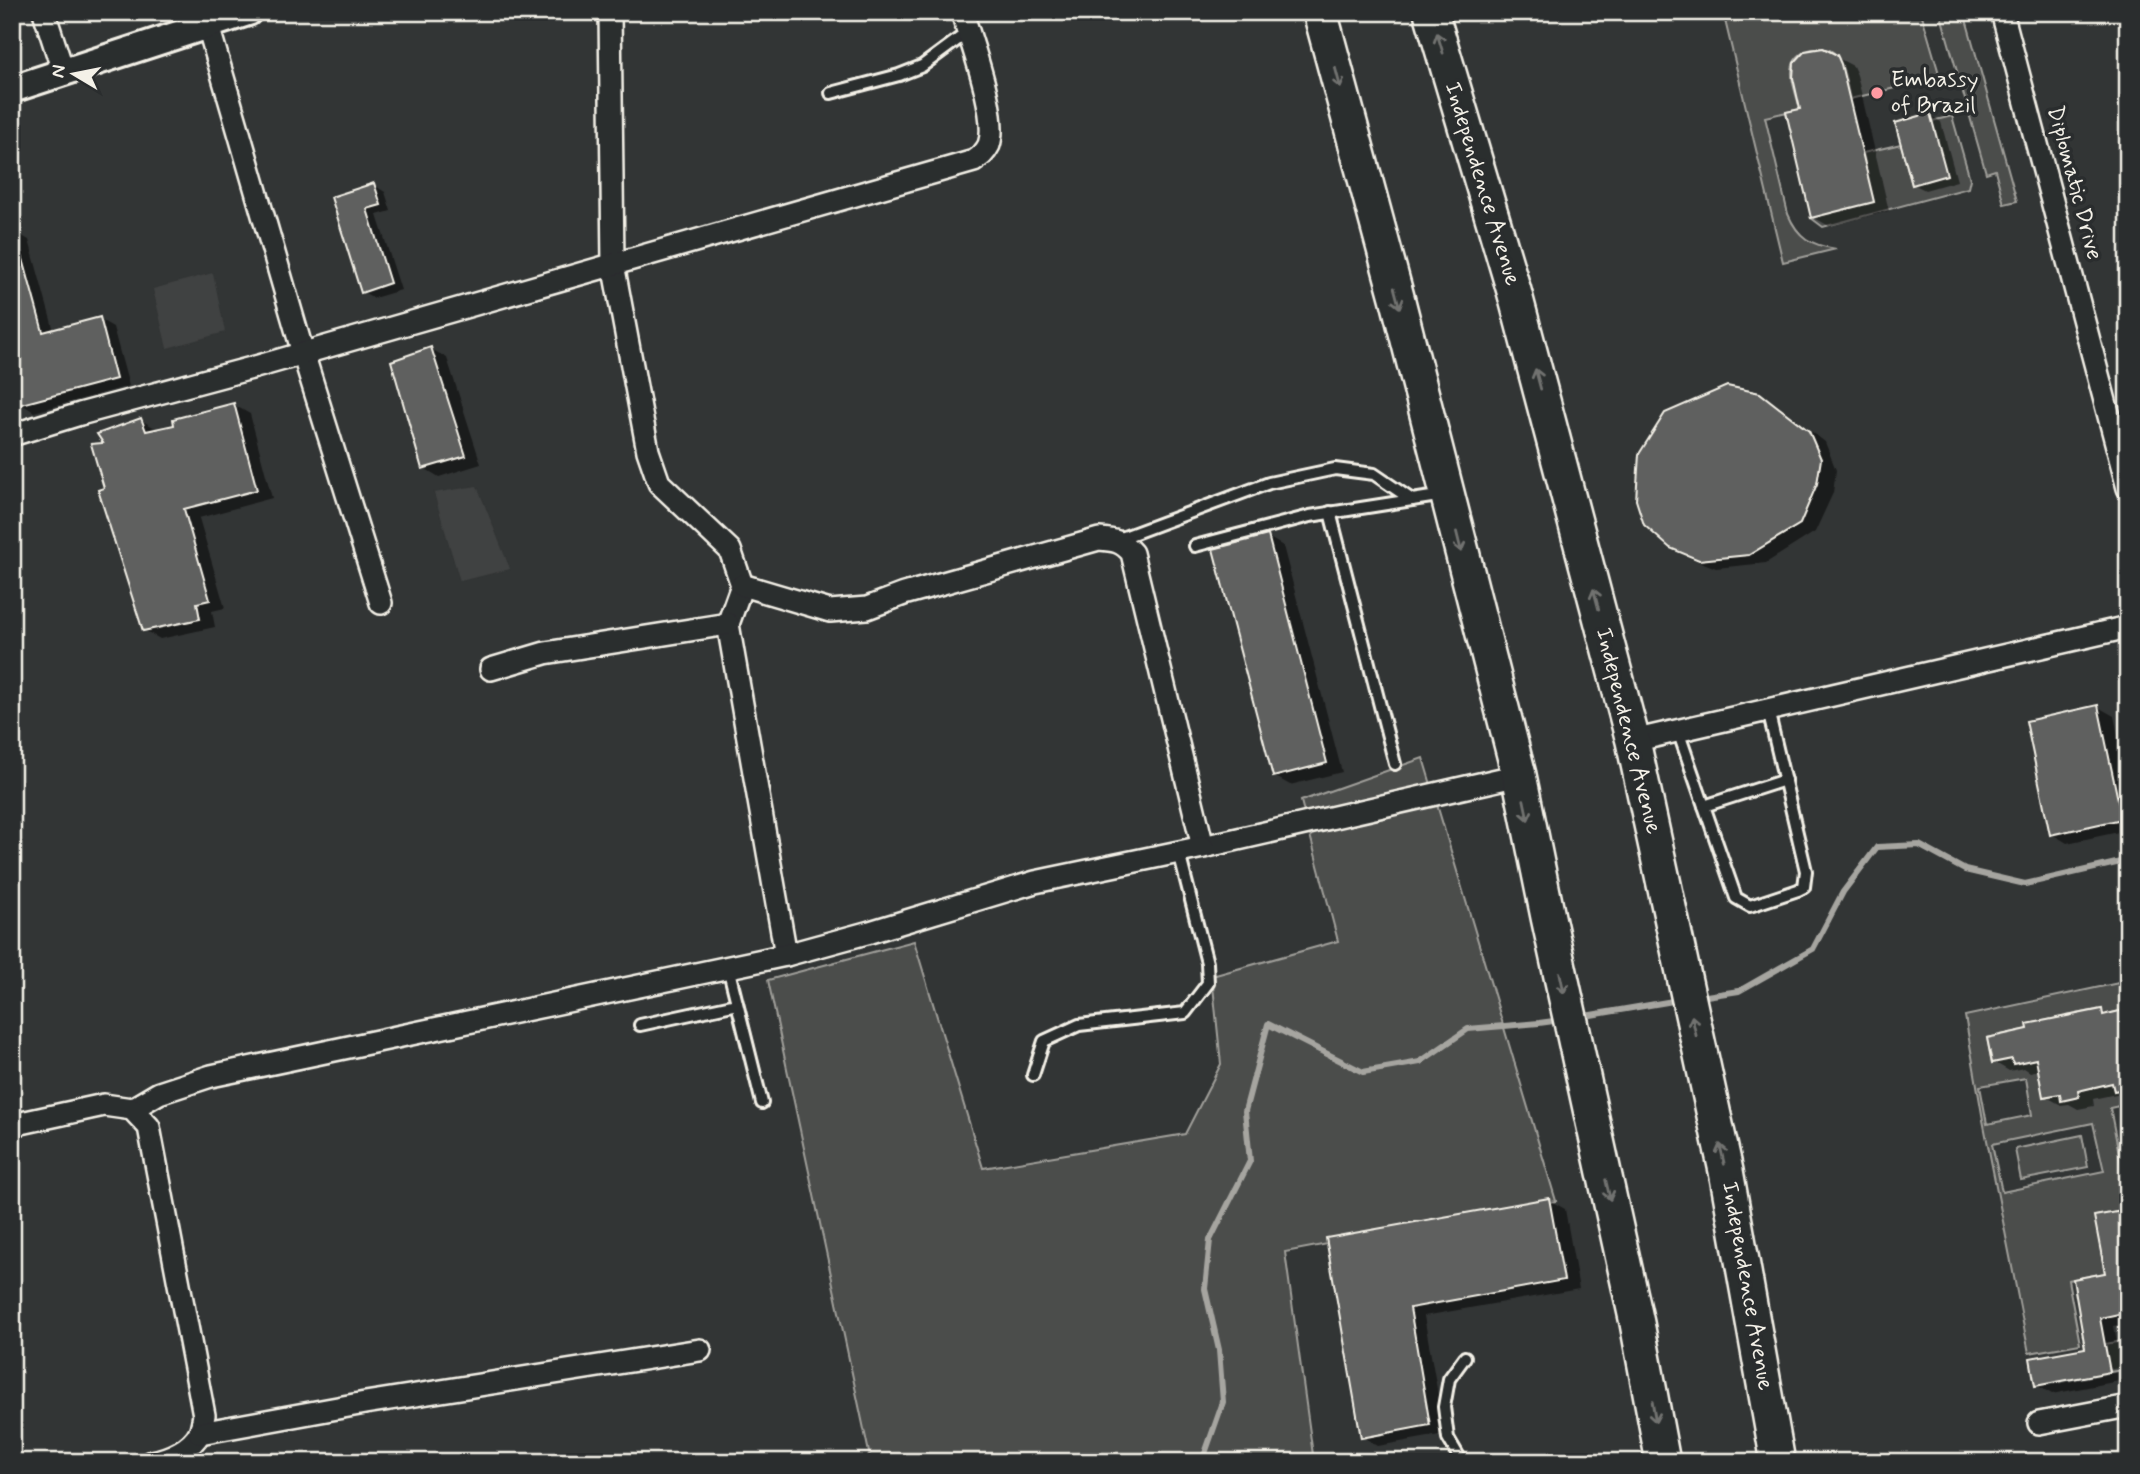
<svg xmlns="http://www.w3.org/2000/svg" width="2140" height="1474" viewBox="0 0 2140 1474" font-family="Mynerve,sans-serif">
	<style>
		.built { fill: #404242 }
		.green { fill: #4b4d4c; stroke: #a09f9a; stroke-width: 2; fill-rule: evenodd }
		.shadow { fill: #0007; fill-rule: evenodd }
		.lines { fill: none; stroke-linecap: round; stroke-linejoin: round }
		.stream { stroke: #a6a5a0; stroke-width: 6 }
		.building { fill: #5f605f; stroke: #f4f1e8; stroke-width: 2 }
		.service-casing { stroke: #f4f1e8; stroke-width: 16 }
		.minor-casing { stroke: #f4f1e8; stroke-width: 26 }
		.tertiary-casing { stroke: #f4f1e8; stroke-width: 32 }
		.primary-casing { stroke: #f4f1e8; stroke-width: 38 }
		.service { stroke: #2a2d2e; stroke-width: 10 }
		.minor { stroke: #2a2d2e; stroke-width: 21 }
		.tertiary { stroke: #2a2d2e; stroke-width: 26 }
		.primary { stroke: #2a2d2e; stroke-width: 33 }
		.oneway { stroke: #71726f }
		.poi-dot { fill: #ff9aa2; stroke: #2a2d2e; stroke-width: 2.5 }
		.labels { text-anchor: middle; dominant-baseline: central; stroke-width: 7; stroke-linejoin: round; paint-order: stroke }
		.poi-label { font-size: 23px; fill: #f4f1e8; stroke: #2a2d2e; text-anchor: start }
		.street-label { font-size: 23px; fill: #f4f1e8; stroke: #2a2d2e }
	</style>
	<rect width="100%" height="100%" fill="#323535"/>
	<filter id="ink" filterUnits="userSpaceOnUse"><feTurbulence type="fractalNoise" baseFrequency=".0143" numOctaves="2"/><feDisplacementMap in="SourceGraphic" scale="14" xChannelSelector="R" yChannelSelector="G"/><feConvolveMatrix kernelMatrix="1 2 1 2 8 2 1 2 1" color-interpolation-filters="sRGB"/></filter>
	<g filter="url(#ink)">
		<g class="built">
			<path d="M213,273L225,332L167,348L153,289Z"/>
			<path d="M477,486L510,569L460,581L434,493Z"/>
		</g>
		<g class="green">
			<path d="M1723,12H1921L1940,77L1850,99C1847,86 1845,68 1838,57C1827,41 1798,48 1793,65C1789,78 1797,96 1800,109L1765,117L1788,214C1798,238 1811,245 1836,249L1783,262Z"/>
			<path d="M1940,12H1964L2017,201L2004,204L1995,170L1986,173Z"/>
			<path d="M1952,116L1970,179L1968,188L1823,227L1811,218L1874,202L1863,153L1901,144L1912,185L1946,175L1932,121Z"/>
			<path d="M1423,758L1556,1201L1285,1252L1314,1462H871L768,980L914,941L983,1168L1185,1134L1221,1064L1212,976L1338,941L1301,801Z"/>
			<path d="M2128,981V1009L2103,1015L2101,1009L2028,1024V1029L1987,1038L1992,1063L2012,1059L2013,1064L2100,1045L2040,1079L2044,1097L2060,1094L2062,1101L2079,1097L2078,1091L2112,1083L2114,1091L2128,1088V1104L2110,1108L2124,1179H2128V1210L2095,1216L2105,1273L2068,1280L2080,1344L2029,1353L1983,1120L1965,1016ZM2026,1078L2032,1115L1987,1124L1980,1086ZM2093,1123L2104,1171L2002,1192L1992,1144Z"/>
			<path d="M2082,1135L2088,1167L2021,1180L2015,1149Z"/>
			<path d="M2128,1340V1369L2110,1372L2105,1344Z"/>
		</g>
		<g class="shadow">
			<path d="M1836,57L1853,66L1857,75L1889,211L1829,226L1813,217L1803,110Z"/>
			<path d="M1930,115L1941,122L1957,181L1925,190L1913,184Z"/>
			<path d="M374,185L385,192L391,211L377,215L401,290L374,298L363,292L333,198Z"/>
			<path d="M15,232L29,240L54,331L99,319L113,327L129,386L34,412L20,403L12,375V233Z"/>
			<path d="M431,349L447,358L481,464L439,477L424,468Z"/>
			<path d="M1759,395L1776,404L1825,442L1836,470L1833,493L1815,532L1766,563L1716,568L1688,557L1671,547Z"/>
			<path d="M234,405L250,414L272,498L199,518L225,608L212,611L215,627L160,639L144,630L106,489V444L141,420L157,429L176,426Z"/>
			<path d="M1268,537L1283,546L1342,772L1290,785L1274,776Z"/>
			<path d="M2098,707L2114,716L2128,782V830L2067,843L2052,834Z"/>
			<path d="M2102,1011L2109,1015L2128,1011V1097L2121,1093L2093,1099L2094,1106L2078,1109L2069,1104L2061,1105L2045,1096L2040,1070L2030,1072L2024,1068L2009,1071L1994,1062Z"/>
			<path d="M1549,1200L1565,1209L1579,1289L1424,1316L1445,1434L1378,1446L1363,1437L1328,1240Z"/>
			<path d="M2128,1212V1323L2114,1326L2124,1380L2052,1394L2036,1385L2087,1349L2107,1274ZM2118,1368L2119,1372L2047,1386V1382Z"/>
		</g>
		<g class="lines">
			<g class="stream">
				<path d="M1700,997L1739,991L1813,949L1843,892L1877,847L1919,845L1965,870L2025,884L2125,861L2128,857"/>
				<path d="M1579,1017L1679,1000"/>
				<path d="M1202,1462L1223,1402L1219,1350L1205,1289L1210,1240L1250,1161L1245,1111L1268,1024L1363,1072L1420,1062L1468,1029L1539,1023L1561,1020"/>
			</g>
		</g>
		<g class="building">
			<path d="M1823,48L1837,55L1841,64L1874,202L1811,218L1786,112L1800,109L1793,78L1794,63L1805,51Z"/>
			<path d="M1930,113L1947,175L1912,185L1895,123Z"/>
			<path d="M374,183L381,205L367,209L390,283L361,293L331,197Z"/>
			<path d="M17,237L43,332L100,317L116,379L18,405L12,382V238Z"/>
			<path d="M431,347L466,456L422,469L391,361Z"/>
			<path d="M1727,386L1760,393L1809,431L1821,459L1817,484L1800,524L1749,555L1699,560L1670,548L1644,525L1636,500L1639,454L1665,413Z"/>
			<path d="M234,403L257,490L184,509L210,600L197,603L200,619L143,631L98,490L104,488L91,444L103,443L97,434L141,418L146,431L174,425L173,419Z"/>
			<path d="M1268,535L1327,763L1273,777L1213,549Z"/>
			<path d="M2098,705L2122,819L2050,835L2026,721Z"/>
			<path d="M2102,1009L2103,1015L2128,1009V1088L2114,1091L2112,1083L2078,1091L2079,1097L2061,1101L2060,1094L2043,1097L2036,1059L2013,1064L2012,1059L1992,1063L1987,1038L2028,1029L2027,1024Z"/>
			<path d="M1549,1198L1564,1280L1410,1308L1430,1425L1361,1438L1326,1238Z"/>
			<path d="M2128,1210V1312L2100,1318L2110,1372L2035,1386L2030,1358L2085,1348L2073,1279L2105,1273L2094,1216Z"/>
		</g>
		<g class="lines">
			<g class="service-casing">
				<g id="service">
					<path d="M831,93L899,75L922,66L968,32"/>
					<path d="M1330,512L1395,764"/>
					<path d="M1116,540L1269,483L1335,469L1374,474L1412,500"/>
					<path d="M1195,546L1310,516L1444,495"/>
					<path d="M1678,731L1736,898L1750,906L1798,890L1804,887L1806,871L1768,710"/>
					<path d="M1704,806L1785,780"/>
					<path d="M728,967L762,1103"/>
					<path d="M640,1025L737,1004"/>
					<path d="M1033,1075L1044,1041L1079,1025L1185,1013L1208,983L1207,963L1179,853"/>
					<path d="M1462,1462L1448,1438L1444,1407L1449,1379L1465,1357"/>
				</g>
			</g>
			<g class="minor-casing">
				<g id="minor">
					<path d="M44,12L63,71"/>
					<path d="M204,12L303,353L381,603"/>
					<path d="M610,12L613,264L648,451L659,483L730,550L742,585L728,624L786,955"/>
					<path d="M2002,12L2128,488"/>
					<path d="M12,426L15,434L80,414L259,366L974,161C981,156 985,153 989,145C999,117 971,42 962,12"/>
					<path d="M742,585L830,611L867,608L904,594L1099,539C1114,540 1122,541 1132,553L1203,847L1519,775"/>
					<path d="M491,669L545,653L728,624"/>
					<path d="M1633,741L2128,627"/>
					<path d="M132,1109L159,1093L211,1076L786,955L870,932L1035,882L1203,847"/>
					<path d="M12,1125L104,1105L132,1109L149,1127L204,1415C203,1420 202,1427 200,1432C192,1449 169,1459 151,1462"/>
					<path d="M2039,1423L2128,1406"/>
					<path d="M200,1433L365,1403L700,1350"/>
				</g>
			</g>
			<g class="tertiary-casing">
				<path id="tertiary" d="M12,89L248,12"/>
			</g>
			<g class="primary-casing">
				<g id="primary">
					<path d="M1320,12L1397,297L1519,775L1548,917L1637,1323L1663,1462"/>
					<path d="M1431,12L1514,291L1633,741L1726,1171L1778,1462"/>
				</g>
			</g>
			<use href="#service" class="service"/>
			<use href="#minor" class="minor"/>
			<use href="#tertiary" class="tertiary"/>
			<use href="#primary" class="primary"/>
		</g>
		<defs><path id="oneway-shaft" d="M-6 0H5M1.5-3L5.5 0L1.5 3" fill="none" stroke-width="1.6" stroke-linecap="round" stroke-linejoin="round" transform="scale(1.75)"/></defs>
		<g class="oneway">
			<use href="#oneway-shaft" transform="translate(1440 43) rotate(-107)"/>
			<use href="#oneway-shaft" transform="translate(1338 78) rotate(75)"/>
			<use href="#oneway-shaft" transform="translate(1397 298) rotate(75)"/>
			<use href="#oneway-shaft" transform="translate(1538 379) rotate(-105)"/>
			<use href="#oneway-shaft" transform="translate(1459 542) rotate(76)"/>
			<use href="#oneway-shaft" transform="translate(1596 599) rotate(-105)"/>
			<use href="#oneway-shaft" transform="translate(1526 810) rotate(78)"/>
			<use href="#oneway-shaft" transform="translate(1562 983) rotate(78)"/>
			<use href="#oneway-shaft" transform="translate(1694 1026) rotate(-102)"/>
			<use href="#oneway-shaft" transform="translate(1722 1154) rotate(-103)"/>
			<use href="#oneway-shaft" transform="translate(1608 1190) rotate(77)"/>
			<use href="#oneway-shaft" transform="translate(1654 1412) rotate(80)"/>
		</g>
	</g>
	<circle class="poi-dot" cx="1877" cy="93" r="7"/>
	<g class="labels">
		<g class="poi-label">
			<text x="1891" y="80">Embassy<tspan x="1891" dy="26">of Brazil</tspan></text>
		</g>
		<g class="street-label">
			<text transform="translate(2074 183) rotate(75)">Diplomatic Drive</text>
			<text transform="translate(1482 184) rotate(73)">Independence Avenue</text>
			<text transform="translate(1628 731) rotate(76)">Independence Avenue</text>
			<text transform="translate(1747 1286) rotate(80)">Independence Avenue</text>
		</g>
	</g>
	<rect width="2140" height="1474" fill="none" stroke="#2a2d2e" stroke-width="42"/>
	<rect x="21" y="21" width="2098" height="1432" fill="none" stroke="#f4f1e8" stroke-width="2.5" filter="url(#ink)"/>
	<g transform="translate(74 74) rotate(280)" stroke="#2a2d2e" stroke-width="5" paint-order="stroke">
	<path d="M0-5L12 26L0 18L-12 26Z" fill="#f4f1e8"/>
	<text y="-10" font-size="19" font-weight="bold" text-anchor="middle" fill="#f4f1e8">N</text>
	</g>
</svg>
